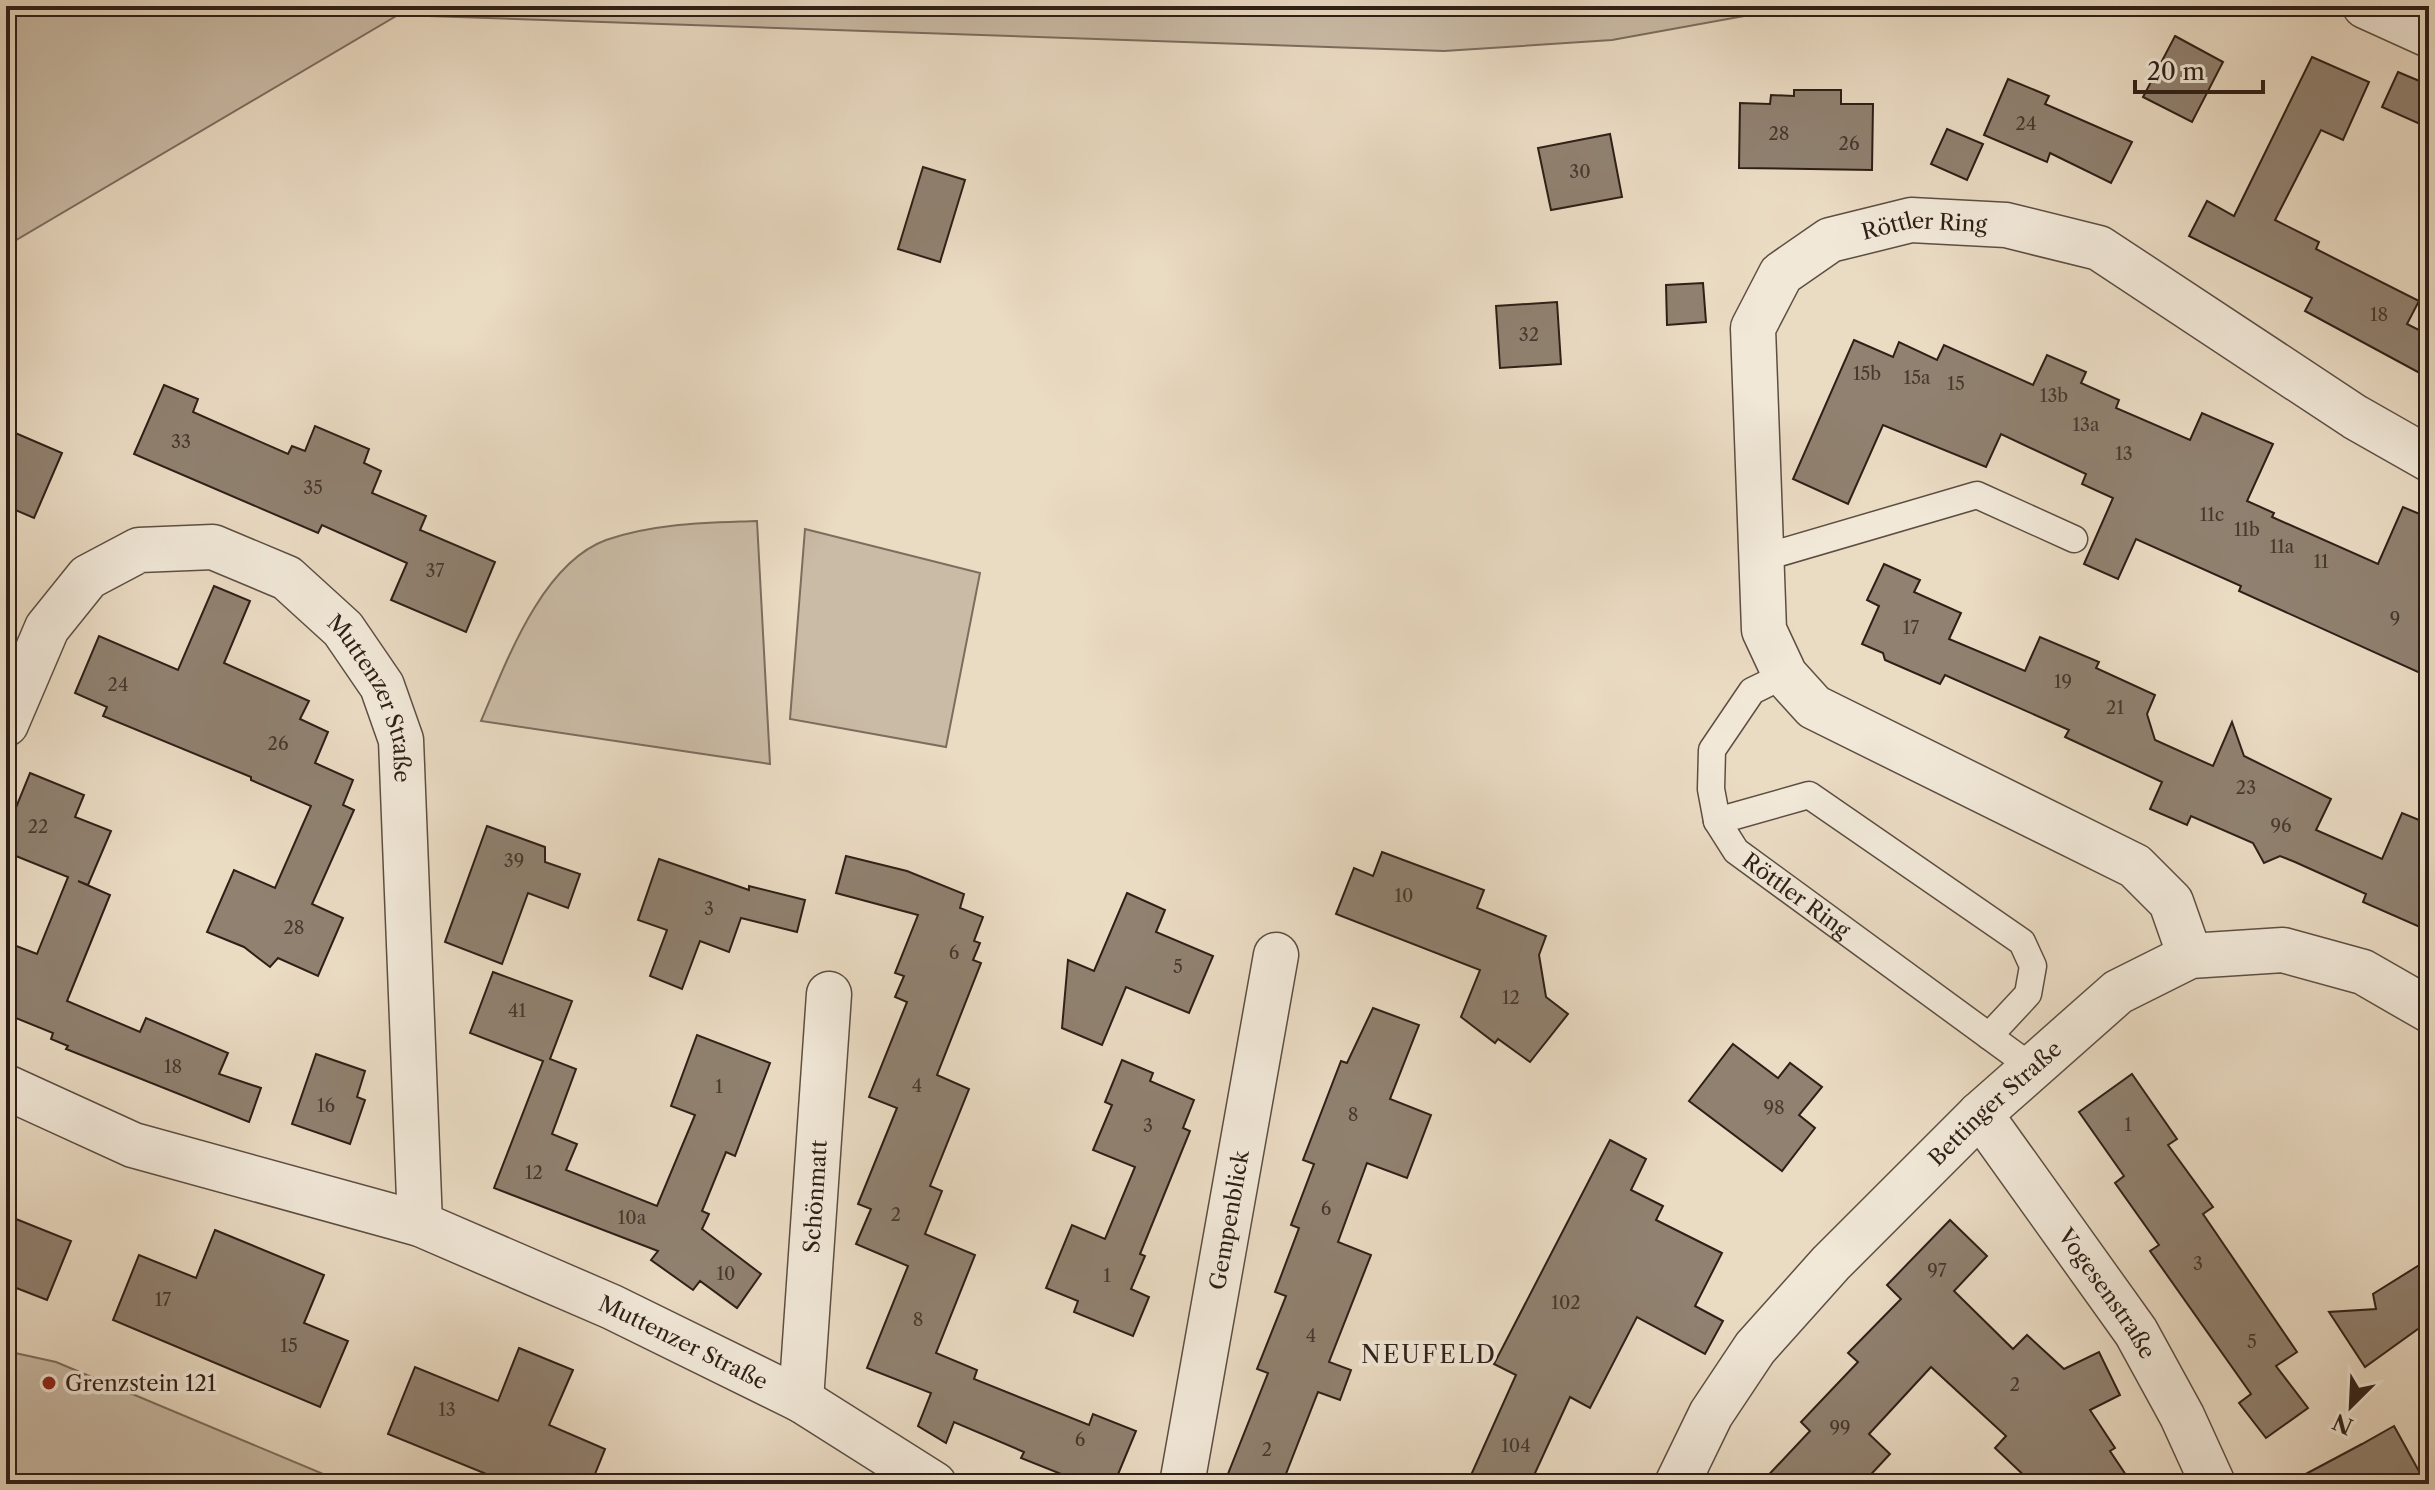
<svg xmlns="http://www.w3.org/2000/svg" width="2435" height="1490" viewBox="0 0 2435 1490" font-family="'Libre Caslon Text',serif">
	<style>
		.green { fill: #cabba6; stroke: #7c6d5e; stroke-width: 2 }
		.building { fill: #908170; stroke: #2e1f17; stroke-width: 2 }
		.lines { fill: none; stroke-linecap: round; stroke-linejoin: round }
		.lane-casing { stroke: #5d4e42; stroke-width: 29 }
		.street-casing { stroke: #5d4e42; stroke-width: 47 }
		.lane { stroke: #f1e8d8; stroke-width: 26 }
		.street { stroke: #f1e8d8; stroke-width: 44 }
		.poi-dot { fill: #8f2418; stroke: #f1e8d8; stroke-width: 3 }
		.labels { text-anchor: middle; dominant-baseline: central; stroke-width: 7; stroke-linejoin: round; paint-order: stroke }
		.number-label { font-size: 18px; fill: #46382d }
		.street-label { font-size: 22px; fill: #2e1f17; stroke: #f1e8d8 }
		.poi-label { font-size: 22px; fill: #2e1f17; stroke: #f1e8d8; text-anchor: start }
		.neighbourhood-label { font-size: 24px; letter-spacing: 2px; fill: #2e1f17; stroke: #f1e8d8 }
	</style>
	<rect width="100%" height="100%" fill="#eadbc3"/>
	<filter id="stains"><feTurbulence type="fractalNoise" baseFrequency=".0025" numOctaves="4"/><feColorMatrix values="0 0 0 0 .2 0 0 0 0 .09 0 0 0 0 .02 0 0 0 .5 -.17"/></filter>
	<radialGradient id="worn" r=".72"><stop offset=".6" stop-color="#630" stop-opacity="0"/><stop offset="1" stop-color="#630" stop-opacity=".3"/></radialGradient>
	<g class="green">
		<path d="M6,6H1799L1612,40L1444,51L398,15L6,246Z"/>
		<path d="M757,521L770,764L481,721C506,663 541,564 606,540C654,523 707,523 757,521Z"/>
		<path d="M805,529L980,573L946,747L790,719Z"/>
		<path d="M6,1351L56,1362L347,1484H6Z"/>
	</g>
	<g class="building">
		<path d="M2175,36L2223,62L2192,122L2143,97Z"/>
		<path d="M2312,57L2369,82L2343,140L2321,130L2275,220L2319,242L2316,249L2419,301L2407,324L2429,335V378L2305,311L2312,298L2189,236L2207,201L2234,216Z"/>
		<path d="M2398,72L2429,85V128L2382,107Z"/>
		<path d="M2008,79L2049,96L2045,104L2132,142L2111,183L2050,153L2047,162L1984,135Z"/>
		<path d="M1794,90H1841V104H1873L1872,170L1739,168L1740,103L1770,104L1771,95L1794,96Z"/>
		<path d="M1947,129L1983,144L1967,180L1931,164Z"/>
		<path d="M1610,134L1622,197L1551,210L1538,148Z"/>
		<path d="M923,167L965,180L940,262L898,249Z"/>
		<path d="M1703,283L1706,322L1667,325L1666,285Z"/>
		<path d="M1557,302L1561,364L1500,368L1496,306Z"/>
		<path d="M1854,340L1893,357L1899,342L1937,360L1944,345L2033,385L2047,355L2086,372L2081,383L2119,400L2116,408L2190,440L2202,413L2273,444L2247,501L2274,513L2272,517L2378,564L2403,507L2429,518V677L2239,591L2241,586L2136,539L2118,579L2084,564L2113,498L2082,484L2086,474L2001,434L1986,467L1883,425L1848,504L1793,479Z"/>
		<path d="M164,385L198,399L193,412L288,454L292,446L305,451L315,426L369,449L364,463L381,471L372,493L426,516L420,530L495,562L466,632L391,600L407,563L322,525L318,533L134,454Z"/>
		<path d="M6,429L62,453L34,518L6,506Z"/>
		<path d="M1884,564L1920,580L1914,592L1961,613L1949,639L2025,671L2040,637L2099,662L2096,668L2155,695L2147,714L2155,740L2213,766L2232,722L2244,756L2331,799L2316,830L2382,859L2402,813L2429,824V931L2363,902L2366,894L2295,862L2280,856L2264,863L2253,843L2191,816L2187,825L2150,809L2162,782L2065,737L2069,730L1945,675L1940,684L1885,660L1883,653L1862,644L1879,606L1867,600Z"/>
		<path d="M214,586L250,601L224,663L309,701L300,719L328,732L315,763L353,780L343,805L354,810L312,904L343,918L318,976L278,958L270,967L244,947L207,932L234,870L275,888L311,806L251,780V777L103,716L107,707L75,693L99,636L178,670Z"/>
		<path d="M30,773L84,795L75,817L111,831L88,885L78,881L110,895L67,1001L140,1032L146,1018L228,1053L219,1074L261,1088L249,1122L66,1049L68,1046L51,1039L53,1033L6,1014V942L37,954L68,877L6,852V832Z"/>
		<path d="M487,826L545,847V862L580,874L568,908L528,893L502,964L445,942Z"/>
		<path d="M1382,852L1484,890L1477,908L1546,936L1539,955L1546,997L1568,1014L1530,1062L1498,1039L1495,1043L1461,1017L1480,970L1336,914L1354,868L1373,876Z"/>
		<path d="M846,856L907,871L964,894L960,908L983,917L974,941L980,943L973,960L981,963L937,1075L969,1089L930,1186L942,1191L925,1234L975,1255L936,1353L977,1370L974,1379L1089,1425L1093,1414L1136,1431L1114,1484H1086L1021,1458L1024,1452L954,1422L946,1443L918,1426L931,1393L867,1368L908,1266L856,1244L871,1209L858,1204L897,1108L869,1097L907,1002L895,997L904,976L895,973L918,915L836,893Z"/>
		<path d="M659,859L749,890V886L805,900L797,932L741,918L729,952L700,941L682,989L650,976L667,930L638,920Z"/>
		<path d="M1127,893L1165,910L1156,932L1213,956L1189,1013L1126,987L1102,1045L1062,1028L1068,960L1094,971Z"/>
		<path d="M493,972L572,1001L550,1059L576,1069L552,1134L577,1144L566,1170L657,1206L695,1115L671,1106L697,1035L770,1063L735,1156L726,1152L702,1211L709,1214L702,1229L761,1274L737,1308L700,1281L693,1290L651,1260L658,1251L494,1188L543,1061L470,1033Z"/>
		<path d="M1373,1008L1419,1025L1390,1099L1431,1115L1407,1178L1367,1163L1338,1242L1371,1255L1329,1362L1351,1370L1340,1400L1318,1392L1282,1484H1224L1268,1373L1257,1369L1286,1296L1275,1292L1299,1228L1291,1225L1314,1164L1303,1160L1341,1061L1347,1063Z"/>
		<path d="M1733,1044L1778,1078L1790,1063L1822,1087L1799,1115L1815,1128L1782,1171L1689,1101Z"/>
		<path d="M316,1054L365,1071L357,1097L365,1100L350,1144L292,1124Z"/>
		<path d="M1122,1060L1153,1073L1150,1081L1194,1100L1183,1128L1190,1131L1140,1254L1145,1256L1131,1289L1149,1297L1133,1336L1074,1312L1078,1301L1046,1288L1072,1225L1105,1239L1135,1167L1093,1150L1112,1105L1105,1102Z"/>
		<path d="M2132,1074L2177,1139L2168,1145L2213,1207L2203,1214L2297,1352L2276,1366L2308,1408L2266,1438L2239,1403L2251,1394L2150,1251L2159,1245L2115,1183L2124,1176L2079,1112Z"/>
		<path d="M1610,1140L1646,1159L1631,1190L1663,1206L1656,1220L1722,1253L1695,1306L1723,1321L1705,1354L1637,1317L1590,1408L1570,1397L1530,1484H1467L1516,1375L1494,1364Z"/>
		<path d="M6,1215L71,1241L47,1300L6,1284Z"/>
		<path d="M1950,1220L1987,1256L1954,1291L2013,1349L2027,1335L2064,1369L2099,1352L2120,1395L2090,1410L2115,1448L2110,1451L2132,1484H2033L1995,1448L2006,1436L1931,1367L1869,1434L1890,1454L1862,1484H1760L1810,1431L1801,1422L1858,1362L1848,1353L1901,1299L1887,1285Z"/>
		<path d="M215,1230L324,1275L304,1323L348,1341L320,1407L113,1320L139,1255L196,1278Z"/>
		<path d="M2429,1259V1321L2365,1367L2329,1312L2376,1309L2373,1294Z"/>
		<path d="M519,1348L573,1370L549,1425L605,1449L591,1484H511L388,1434L415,1367L498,1401Z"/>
		<path d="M2394,1426L2426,1484H2287L2362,1444Z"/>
	</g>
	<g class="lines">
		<g class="lane-casing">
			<g id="lane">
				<path d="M1762,558L1977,495L2074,539"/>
				<path id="s1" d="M1785,675L1752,691L1712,750L1711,789L1717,821L1736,851L2030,1066"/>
				<path d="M1717,821L1809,795L2022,942L2033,966L2028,994L1989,1036"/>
			</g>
		</g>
		<g class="street-casing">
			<g id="street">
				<path d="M2365,6L2429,35"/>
				<path id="s2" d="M6,724L47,628L88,577L139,550L213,547L287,578L343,629L382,686L401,740L420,1224"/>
				<path id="s3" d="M2190,956L2171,902L2135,866L1814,707L1785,675L1764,630L1753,328L1781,274L1830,240L1911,220L2006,225L2099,248L2355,417L2429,459"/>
				<path id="s4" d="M6,1087L133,1145L420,1224L612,1307L801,1400L934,1484"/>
				<path id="s5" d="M1980,1114L2136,1332L2182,1416L2213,1484"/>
				<path id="s6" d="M801,1400L829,994"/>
				<path id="s7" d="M1182,1484L1276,955"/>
				<path id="s8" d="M1677,1484L1711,1414L1755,1348L1831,1263L1980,1114L2118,992L2190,956L2283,950L2363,972L2429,1010"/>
			</g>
		</g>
		<use href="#lane" class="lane"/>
		<use href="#street" class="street"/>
	</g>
	<circle class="poi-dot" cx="49" cy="1383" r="8"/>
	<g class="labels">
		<g class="number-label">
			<text x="2026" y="124">24</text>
			<text x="1779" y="134">28</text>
			<text x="1849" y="144">26</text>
			<text x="1580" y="172">30</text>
			<text x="2379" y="315">18</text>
			<text x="1529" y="335">32</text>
			<text x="1867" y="374">15b</text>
			<text x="1917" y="378">15a</text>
			<text x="1956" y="384">15</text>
			<text x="2054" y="396">13b</text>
			<text x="2086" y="425">13a</text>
			<text x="181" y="442">33</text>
			<text x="2124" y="454">13</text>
			<text x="313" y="488">35</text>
			<text x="2212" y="515">11c</text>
			<text x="2247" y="530">11b</text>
			<text x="2282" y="547">11a</text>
			<text x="2321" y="562">11</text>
			<text x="435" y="571">37</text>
			<text x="2395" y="619">9</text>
			<text x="1911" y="628">17</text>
			<text x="2063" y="682">19</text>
			<text x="118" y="685">24</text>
			<text x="2115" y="708">21</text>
			<text x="278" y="744">26</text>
			<text x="2246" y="788">23</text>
			<text x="2281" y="826">96</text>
			<text x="38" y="827">22</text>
			<text x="514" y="861">39</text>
			<text x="1404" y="896">10</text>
			<text x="709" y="909">3</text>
			<text x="294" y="928">28</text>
			<text x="954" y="953">6</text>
			<text x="1178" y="967">5</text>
			<text x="1511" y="998">12</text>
			<text x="517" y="1011">41</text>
			<text x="173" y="1067">18</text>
			<text x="917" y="1086">4</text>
			<text x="719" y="1087">1</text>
			<text x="326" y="1106">16</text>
			<text x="1774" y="1108">98</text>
			<text x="1353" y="1115">8</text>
			<text x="2128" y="1125">1</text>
			<text x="1148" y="1126">3</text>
			<text x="534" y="1173">12</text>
			<text x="1326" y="1209">6</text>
			<text x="896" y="1215">2</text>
			<text x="632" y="1218">10a</text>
			<text x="2198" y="1264">3</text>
			<text x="1937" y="1271">97</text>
			<text x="726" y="1274">10</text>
			<text x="1107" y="1276">1</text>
			<text x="163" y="1300">17</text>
			<text x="1566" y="1303">102</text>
			<text x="918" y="1320">8</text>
			<text x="1311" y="1336">4</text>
			<text x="2252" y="1342">5</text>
			<text x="289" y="1346">15</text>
			<text x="2015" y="1385">2</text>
			<text x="447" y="1410">13</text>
			<text x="1840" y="1428">99</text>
			<text x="1080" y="1440">6</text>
			<text x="1516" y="1446">104</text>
			<text x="1267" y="1450">2</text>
		</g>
		<g class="street-label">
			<text stroke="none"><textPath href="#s3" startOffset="1078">Röttler Ring</textPath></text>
			<text stroke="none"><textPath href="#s2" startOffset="534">Muttenzer Straße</textPath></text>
			<text stroke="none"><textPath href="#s1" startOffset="290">Röttler Ring</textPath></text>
			<text stroke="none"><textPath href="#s8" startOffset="500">Bettinger Straße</textPath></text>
			<text stroke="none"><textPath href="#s6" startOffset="204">Schönmatt</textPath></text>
			<text stroke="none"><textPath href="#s7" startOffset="268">Gempenblick</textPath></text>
			<text stroke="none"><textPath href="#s5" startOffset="220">Vogesenstraße</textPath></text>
			<text stroke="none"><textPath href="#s4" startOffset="726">Muttenzer Straße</textPath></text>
		</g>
		<g class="poi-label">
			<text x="65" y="1383">Grenzstein 121</text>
		</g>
		<g class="neighbourhood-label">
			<text x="1429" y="1354">NEUFELD</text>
		</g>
	</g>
	<rect width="2435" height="1490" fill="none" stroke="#eadbc3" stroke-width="32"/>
	<rect x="8" y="8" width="2419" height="1474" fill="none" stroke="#2e1f17" stroke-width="4"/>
	<rect x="16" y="16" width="2403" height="1458" fill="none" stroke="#2e1f17" stroke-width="2"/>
	<g transform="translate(2351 1406) rotate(204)" stroke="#f1e8d8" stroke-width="6" paint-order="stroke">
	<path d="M0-6L14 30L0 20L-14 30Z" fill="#2e1f17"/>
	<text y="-12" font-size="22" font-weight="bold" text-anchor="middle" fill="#2e1f17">N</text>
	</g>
	<path d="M2135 80v12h128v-12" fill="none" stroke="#2e1f17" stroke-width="4"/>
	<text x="2147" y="80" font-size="24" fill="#2e1f17" stroke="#f1e8d8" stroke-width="6" paint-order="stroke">20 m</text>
	<rect width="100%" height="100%" filter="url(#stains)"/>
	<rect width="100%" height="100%" fill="url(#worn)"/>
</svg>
